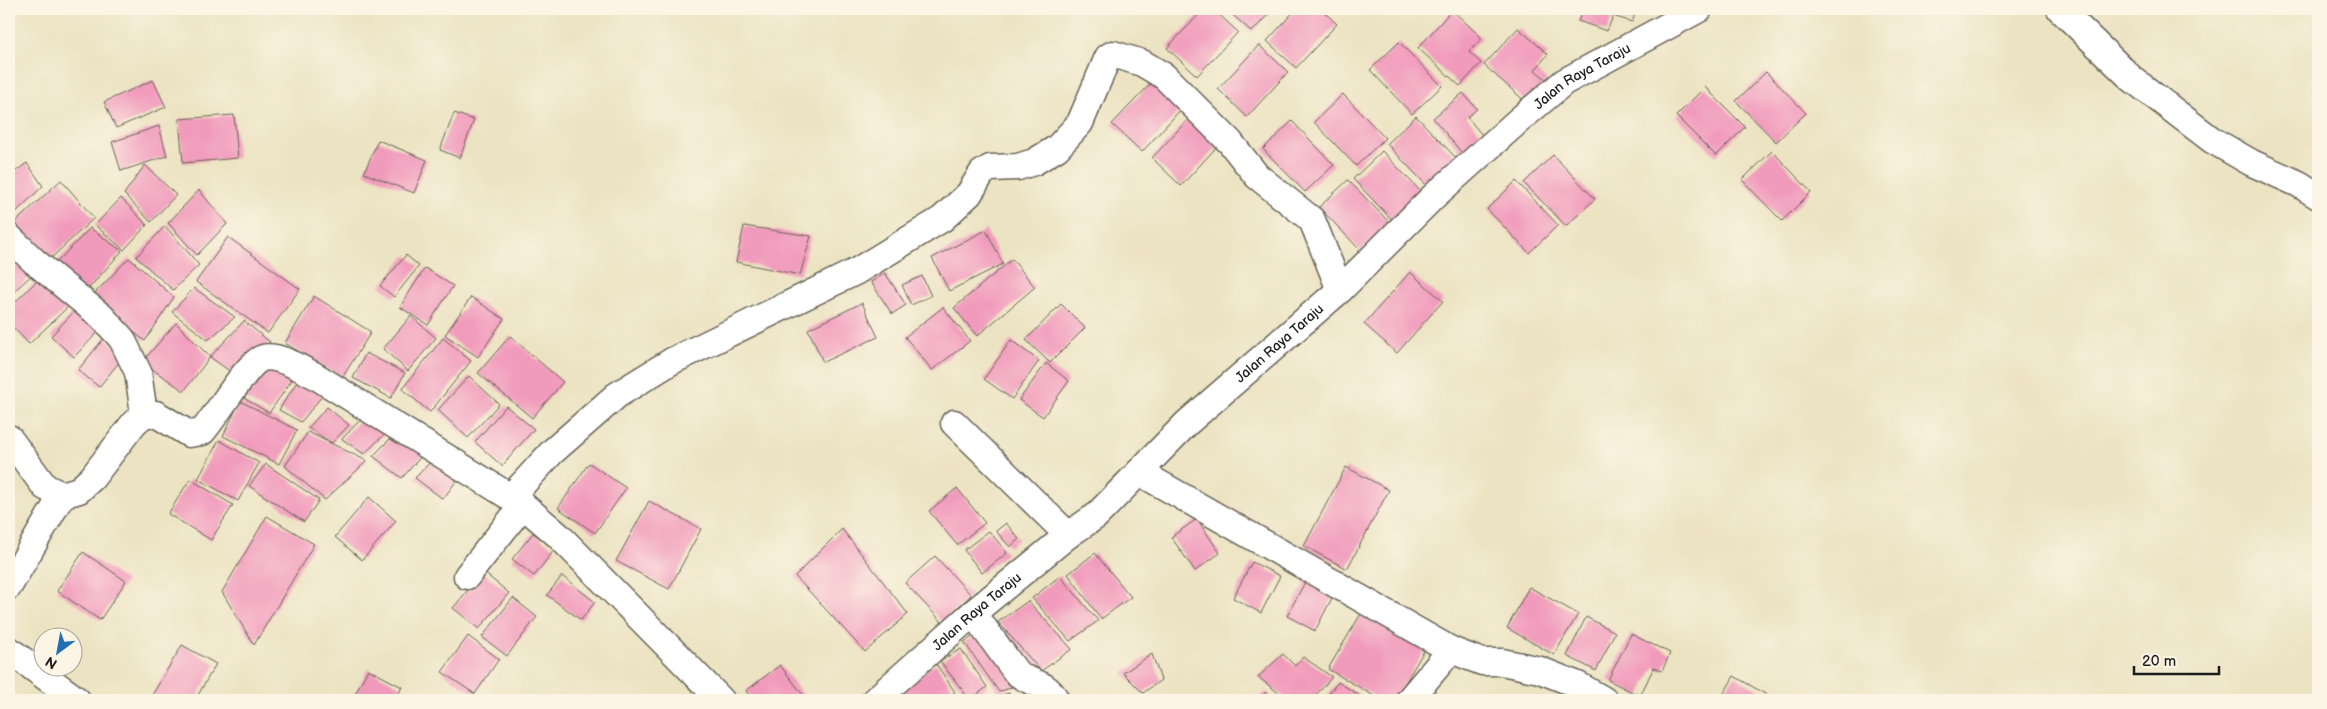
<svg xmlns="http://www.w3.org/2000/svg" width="2327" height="709" viewBox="0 0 2327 709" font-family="'Balsamiq Sans',sans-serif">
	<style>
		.building { fill: #f19bbc }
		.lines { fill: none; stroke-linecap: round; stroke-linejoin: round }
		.minor-casing { stroke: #656256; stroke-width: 29 }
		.minor { stroke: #fff; stroke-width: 26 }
		.labels { text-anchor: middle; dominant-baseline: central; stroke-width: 5; stroke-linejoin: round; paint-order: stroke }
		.street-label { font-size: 14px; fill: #1c1c1c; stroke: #fcf5e5 }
	</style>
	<rect width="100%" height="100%" fill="#fcf5e5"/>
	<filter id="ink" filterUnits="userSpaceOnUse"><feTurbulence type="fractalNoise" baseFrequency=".02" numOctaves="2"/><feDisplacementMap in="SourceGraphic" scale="10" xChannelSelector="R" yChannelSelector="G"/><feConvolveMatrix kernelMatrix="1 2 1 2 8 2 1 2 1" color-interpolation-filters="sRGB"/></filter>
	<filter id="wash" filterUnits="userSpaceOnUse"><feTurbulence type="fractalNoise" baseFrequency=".0096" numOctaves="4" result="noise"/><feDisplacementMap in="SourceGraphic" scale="20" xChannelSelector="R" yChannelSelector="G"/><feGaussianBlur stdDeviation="1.12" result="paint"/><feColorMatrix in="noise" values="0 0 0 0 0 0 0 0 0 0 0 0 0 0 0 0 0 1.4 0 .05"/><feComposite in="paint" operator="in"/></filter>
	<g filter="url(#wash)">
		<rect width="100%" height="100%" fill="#ece3c2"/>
		<g id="blocks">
			<g class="building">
				<path d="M1204,9H1213L1238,32L1197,76L1167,48Z"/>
				<path d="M1226,9H1273L1252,32Z"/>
				<path d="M1296,9H1321L1337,24L1296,68L1267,41Z"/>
				<path d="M1583,9H1637L1632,22L1613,16L1607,31L1578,21Z"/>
				<path d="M1452,10L1482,38L1469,52L1481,63L1460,86L1418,48Z"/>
				<path d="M1518,28L1548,54L1535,70L1547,80L1527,103L1484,65Z"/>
				<path d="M1399,42L1442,86L1412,114L1370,70Z"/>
				<path d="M1259,45L1288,72L1247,117L1218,89Z"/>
				<path d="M1766,72L1806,113L1776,142L1736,101Z"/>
				<path d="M153,80L166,107L116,128L104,102Z"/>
				<path d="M1154,80L1183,107L1142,152L1112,124Z"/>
				<path d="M1705,87L1745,127L1716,156L1676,116Z"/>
				<path d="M1463,93L1477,109L1467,117L1483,136L1462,153L1433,118Z"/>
				<path d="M1343,94L1385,138L1356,166L1314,122Z"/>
				<path d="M454,113L474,120L460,158L440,150Z"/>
				<path d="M1193,114L1222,141L1181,186L1152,158Z"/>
				<path d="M234,115L238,158L183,163L179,119Z"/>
				<path d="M1416,116L1458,160L1429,188L1387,144Z"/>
				<path d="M1292,121L1334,165L1305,192L1263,149Z"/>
				<path d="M159,126L167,156L121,171L112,142Z"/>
				<path d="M378,140L427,160L414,193L364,173Z"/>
				<path d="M1382,151L1424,195L1395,223L1353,179Z"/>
				<path d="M1772,151L1811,192L1782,221L1742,180Z"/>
				<path d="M1553,155L1595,199L1566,226L1524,183Z"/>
				<path d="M27,163L43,186L11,217L9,214V176Z"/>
				<path d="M145,165L176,195L151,222L124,194Z"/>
				<path d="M61,180L94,218L49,260L9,228Z"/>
				<path d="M1348,180L1390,223L1361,251L1319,207Z"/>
				<path d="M1516,181L1558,225L1529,253L1487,209Z"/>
				<path d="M199,190L227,224L197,255L168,223Z"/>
				<path d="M121,198L147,225L124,250L95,225Z"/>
				<path d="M165,226L199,265L173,290L136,257Z"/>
				<path d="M744,226L811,236L800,275L736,262Z"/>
				<path d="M90,228L122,251L82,296L51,268Z"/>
				<path d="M986,230L1003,264L949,291L932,258Z"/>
				<path d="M228,237L300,289L268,333L196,282Z"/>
				<path d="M9,244L36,271L9,296Z"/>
				<path d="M406,255L419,266L394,297L380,286Z"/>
				<path d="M129,258L174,297L145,341L90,298Z"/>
				<path d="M1012,259L1035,287L977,336L954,308Z"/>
				<path d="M425,268L453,286L428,325L400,307Z"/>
				<path d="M1410,272L1443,301L1397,353L1364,324Z"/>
				<path d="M885,273L906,305L892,314L871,282Z"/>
				<path d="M44,274L72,303L29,344L9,323V308Z"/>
				<path d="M922,276L931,296L911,305L902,285Z"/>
				<path d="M194,288L235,317L208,340L172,312Z"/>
				<path d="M314,296L371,332L342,378L285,343Z"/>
				<path d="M471,297L504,319L478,357L445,335Z"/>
				<path d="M862,303L878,337L823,362L808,329Z"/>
				<path d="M1061,304L1085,328L1050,363L1026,340Z"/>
				<path d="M80,305L103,327L74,357L51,336Z"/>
				<path d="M943,307L970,341L932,370L905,337Z"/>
				<path d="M411,316L436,338L408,371L383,349Z"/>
				<path d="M244,321L270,342L235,375L210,357L184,391L142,362L176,323L210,357Z"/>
				<path d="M510,336L563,382L532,418L478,373Z"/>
				<path d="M105,337L125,355L99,387L78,370Z"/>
				<path d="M443,338L471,361L430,412L402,389Z"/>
				<path d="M1011,340L1039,361L1012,399L984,379Z"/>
				<path d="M366,353L405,373L391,398L353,378Z"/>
				<path d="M1046,363L1069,381L1043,417L1019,400Z"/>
				<path d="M269,365L292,380L269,413L244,398Z"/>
				<path d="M469,376L499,404L468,438L438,410Z"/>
				<path d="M300,377L327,390L301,422L279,410Z"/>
				<path d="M240,401L297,430L279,464L223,436Z"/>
				<path d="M506,406L534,429L502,466L475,442Z"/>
				<path d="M327,407L349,425L332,443L308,428Z"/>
				<path d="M365,415L389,430L364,454L342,439Z"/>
				<path d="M308,432L367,461L325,500L285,466Z"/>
				<path d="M395,434L423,454L402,478L373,456Z"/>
				<path d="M219,440L259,463L238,501L198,479Z"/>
				<path d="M433,459L460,476L443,499L415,478Z"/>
				<path d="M589,463L626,488L595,533L558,508Z"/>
				<path d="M266,464L319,500L304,522L249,486Z"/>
				<path d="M1346,467L1389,490L1347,569L1304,546Z"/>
				<path d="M190,479L233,505L211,540L168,514Z"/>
				<path d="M957,488L985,523L957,545L929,511Z"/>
				<path d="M369,497L396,521L362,560L335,537Z"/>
				<path d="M649,501L701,529L669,589L616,561Z"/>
				<path d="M267,516L314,544L254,645L222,592Z"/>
				<path d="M1197,519L1220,553L1195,571L1171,537Z"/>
				<path d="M1006,523L1019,539L1010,547L996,531Z"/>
				<path d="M842,529L908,614L865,652L795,576Z"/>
				<path d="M989,531L1007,553L982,573L964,550Z"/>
				<path d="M533,533L555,549L534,576L512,559Z"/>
				<path d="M83,552L126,581L100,620L57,591Z"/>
				<path d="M1095,553L1131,597L1101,619L1068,574Z"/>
				<path d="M935,556L971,595L942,622L905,583Z"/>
				<path d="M1252,562L1280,576L1261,613L1233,598Z"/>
				<path d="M483,572L509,593L479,629L453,608Z"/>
				<path d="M562,576L595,602L581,620L547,595Z"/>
				<path d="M1060,576L1098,621L1070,641L1032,598Z"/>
				<path d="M1306,580L1334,594L1315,631L1287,616Z"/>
				<path d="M1529,587L1578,614L1554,655L1507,628Z"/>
				<path d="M513,598L537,617L507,656L482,637Z"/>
				<path d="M1028,601L1072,649L1041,671L998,622Z"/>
				<path d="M1362,612L1425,649L1395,700H1381L1328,669Z"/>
				<path d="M1586,617L1615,632L1596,671L1567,656Z"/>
				<path d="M979,633L1017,685L999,692L964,642Z"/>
				<path d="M1631,634L1670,653L1662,671L1654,667L1640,696L1608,680Z"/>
				<path d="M468,636L499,659L475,694L442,672Z"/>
				<path d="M182,645L216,664L195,700H149Z"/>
				<path d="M961,649L987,687L970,700L940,661Z"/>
				<path d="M1152,654L1161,680L1143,693L1123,673Z"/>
				<path d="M1283,654L1295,666L1303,657L1332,677L1314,697L1320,700H1288L1258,677Z"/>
				<path d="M936,664L955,692L944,700H906L898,691Z"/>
				<path d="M780,665L807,700H753L746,691Z"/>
				<path d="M368,669L402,687L395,700H352Z"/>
				<path d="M1734,676L1767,695L1763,700H1720Z"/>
				<path d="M1338,682L1367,700H1324Z"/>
				<path d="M1030,691L1038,700H1016L1015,698Z"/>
				<path d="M1266,692L1273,700H1257Z"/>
				<path d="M1009,693L1013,700H985Z"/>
			</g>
		</g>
	</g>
	<g filter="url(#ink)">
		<use href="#blocks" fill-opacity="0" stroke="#656256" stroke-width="1"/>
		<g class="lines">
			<g class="minor-casing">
				<g id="minor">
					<path d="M2060,9L2131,78L2212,140L2252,163L2299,184L2318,196"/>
					<path d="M9,237L34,261L102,317L122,339L138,372L144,414"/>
					<path d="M954,423L1068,535"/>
					<path d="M9,438L45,487L62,495L79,490L92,478L134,423L144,414H156L189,434L202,432C216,417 247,362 263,358C278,354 301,369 314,375L523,505L559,536L721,700"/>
					<path d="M1139,472L1451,650L1482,662H1502L1540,670L1578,685L1604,700"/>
					<path d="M511,497L552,452L617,395L672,361L857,271L942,219L969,194L982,173L990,168L1018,167L1034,162L1057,148L1080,123L1108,57L1113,54L1142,63L1164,76L1230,142L1257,176L1312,220L1340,290"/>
					<path d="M467,576L523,505"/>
					<path d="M9,586L62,495"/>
					<path d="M973,613L1016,672C1030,685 1045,680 1056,700"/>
					<path d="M9,650L77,700"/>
					<path id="s1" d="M875,700L973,613L1068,535L1096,516L1187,423L1340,290L1433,197L1518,121L1564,82L1699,9"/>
					<path d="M1409,700L1451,650"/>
				</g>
			</g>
			<use href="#minor" class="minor"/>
		</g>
	</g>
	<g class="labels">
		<g class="street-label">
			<text stroke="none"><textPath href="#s1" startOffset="945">Jalan Raya Taraju</textPath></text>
			<text stroke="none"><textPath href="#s1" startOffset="540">Jalan Raya Taraju</textPath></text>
			<text stroke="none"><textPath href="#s1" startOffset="135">Jalan Raya Taraju</textPath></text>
		</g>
	</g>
	<rect width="2327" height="709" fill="none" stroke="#fcf5e5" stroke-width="30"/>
	<g transform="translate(58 652) rotate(212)"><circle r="24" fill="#fcf5e5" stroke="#a29e95"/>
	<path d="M0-4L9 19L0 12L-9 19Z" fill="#1f6fb2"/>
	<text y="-8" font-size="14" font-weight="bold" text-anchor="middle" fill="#1c1c1c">N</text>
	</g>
	<path d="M2134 666v8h85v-8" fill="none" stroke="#1c1c1c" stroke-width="2.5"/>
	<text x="2142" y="666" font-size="15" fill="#1c1c1c" stroke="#fcf5e5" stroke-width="4" paint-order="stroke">20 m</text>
</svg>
